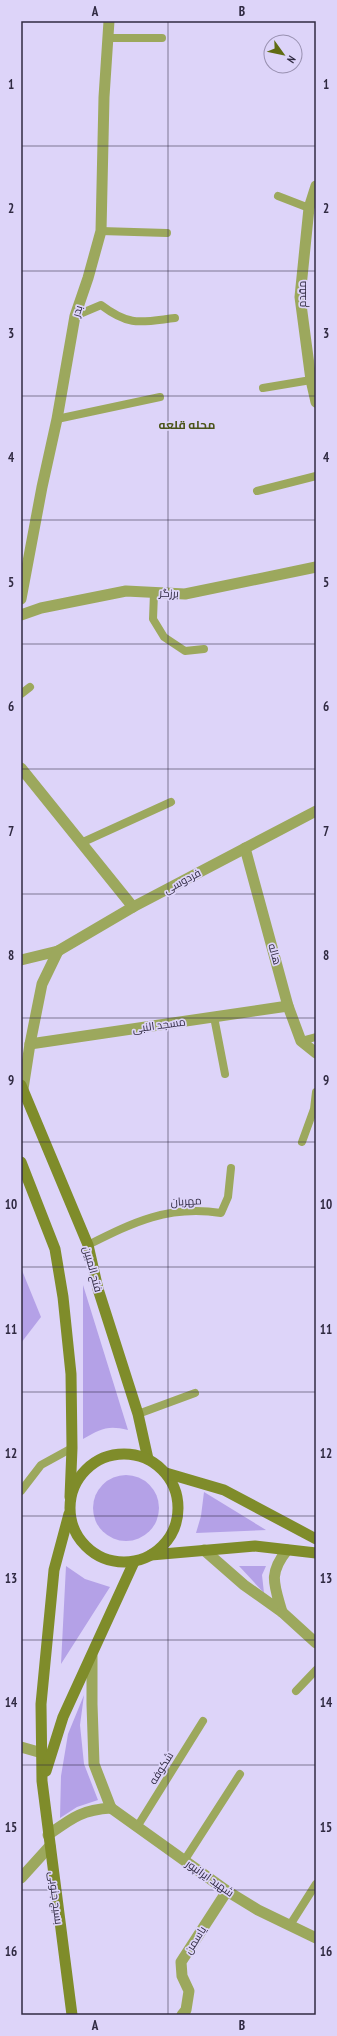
<svg xmlns="http://www.w3.org/2000/svg" width="337" height="2036" viewBox="0 0 337 2036" font-family="'PT Sans Narrow',Cairo,sans-serif">
	<style>
		.green { fill: #b4a1e7 }
		.lines { fill: none; stroke-linecap: round; stroke-linejoin: round }
		.service { stroke: #9ca85d; stroke-width: 8 }
		.minor { stroke: #9ca85d; stroke-width: 11 }
		.tertiary { stroke: #9ca85d; stroke-width: 11 }
		.secondary { stroke: #7f8c2a; stroke-width: 11 }
		.grid { fill: none; stroke: #302a42; stroke-width: 1; stroke-opacity: 0.55 }
		.labels { text-anchor: middle; dominant-baseline: central; stroke-width: 3.5; stroke-linejoin: round; paint-order: stroke }
		.street-label { font-size: 11px; fill: #302a42; stroke: #ddd4f9 }
		.neighbourhood-label { font-size: 12px; font-weight: bold; fill: #4b5319; stroke: #ddd4f9 }
		.neatline { fill: none; stroke: #302a42; stroke-width: 1.5 }
		.grid-label { font-size: 13px; text-anchor: middle; font-weight: bold; fill: #302a42 }
	</style>
	<rect width="100%" height="100%" fill="#ddd4f9"/>
	<g class="green">
		<path d="M21,1268L41,1317L21,1343Z"/>
		<path d="M83,1285L128,1430C107,1425 101,1429 83,1439Z"/>
		<circle cx="126" cy="1508" r="33"/>
		<path d="M204,1492L266,1530H267L196,1533L201,1516Z"/>
		<path d="M66,1566L85,1579L110,1587L61,1664Z"/>
		<path d="M239,1566H266L262,1575L264,1593Z"/>
		<path d="M84,1695L80,1725L84,1764L98,1800L77,1807L60,1818L61,1776L68,1734Z"/>
	</g>
	<g class="lines">
		<g class="service">
			<path d="M108,38H162"/>
			<path d="M278,196L309,208"/>
			<path d="M101,231L167,233"/>
			<path d="M75,316L101,305C130,327 141,322 175,318"/>
			<path d="M263,388L311,380"/>
			<path d="M57,419L160,397"/>
			<path d="M257,491L316,476"/>
			<path d="M154,593L153,619L164,637L185,651L204,649"/>
			<path d="M21,694L30,687"/>
			<path d="M81,843L171,802"/>
			<path d="M214,1017L225,1074"/>
			<path d="M301,1041L316,1037"/>
			<path d="M302,1142L314,1109L316,1092"/>
			<path d="M88,1245C134,1222 168,1205 221,1213L228,1197L231,1168"/>
			<path d="M138,1414L195,1393"/>
			<path d="M21,1491L41,1465L72,1448"/>
			<path d="M296,1691L316,1670"/>
			<path d="M137,1827L203,1721"/>
			<path d="M184,1861L240,1774"/>
			<path d="M290,1925L316,1884"/>
		</g>
		<g class="minor">
			<path d="M316,186L309,208L300,297L311,380L316,402"/>
			<path d="M21,599L42,487L57,419L75,316L88,278L101,231L104,97L109,21"/>
			<path d="M21,615L41,608L126,591L185,594L316,567"/>
			<path d="M21,768L133,907"/>
			<path d="M245,848L288,1006L301,1041L316,1053"/>
			<path d="M30,1044L288,1006"/>
			<path d="M204,1550L244,1585L282,1612C274,1584 268,1574 287,1550"/>
			<path d="M282,1612L316,1643"/>
			<path d="M92,1656V1704L94,1764L111,1808"/>
			<path d="M21,1747L42,1753"/>
			<path d="M111,1808L227,1891L258,1910L316,1938"/>
			<path d="M48,1835C72,1818 81,1810 111,1808"/>
			<path d="M21,1878L50,1846"/>
			<path d="M182,2015L186,2010L189,1991L182,1976L181,1962L227,1891"/>
		</g>
		<g class="tertiary">
			<path d="M21,960L58,951L133,907L316,811"/>
			<path d="M23,1089L30,1044L42,984L58,951"/>
		</g>
		<g class="secondary">
			<path d="M21,1085L88,1245L98,1289L138,1414L148,1459"/>
			<path d="M21,1162L55,1249L63,1297L71,1374L72,1448L70,1497"/>
			<circle cx="124" cy="1508" r="54"/>
			<path d="M166,1473L224,1490L316,1539"/>
			<path d="M69,1514L54,1570L41,1704L42,1781L72,2015"/>
			<path d="M151,1555L255,1546L316,1553"/>
			<path d="M46,1771L63,1717L134,1562"/>
		</g>
	</g>
	<path class="grid" d="M168,21V2015M21,146H316M21,271H316M21,396H316M21,520H316M21,644H316M21,769H316M21,894H316M21,1018H316M21,1142H316M21,1267H316M21,1392H316M21,1516H316M21,1640H316M21,1765H316M21,1890H316"/>
	<g class="labels">
		<g class="street-label">
			<text transform="translate(302 294) rotate(-90)">مقدم</text>
			<text transform="translate(77 311) rotate(-73)">بدر</text>
			<text transform="translate(169 593) rotate(3)">برزگر</text>
			<text transform="translate(182 881) rotate(-28)">فردوسی</text>
			<text transform="translate(275 954) rotate(75)">هاله</text>
			<text transform="translate(159 1025) rotate(-8)">مسجد النبی</text>
			<text transform="translate(186 1201) rotate(-3)">مهربان</text>
			<text transform="translate(93 1269) rotate(75)">فتح المبین</text>
			<text transform="translate(161 1768) rotate(-58)">شکوفه</text>
			<text transform="translate(210 1878) rotate(35)">شهید ایرانپور</text>
			<text transform="translate(56 1898) rotate(83)">بسیج جنوبی</text>
			<text transform="translate(195 1940) rotate(-58)">یاسمن</text>
		</g>
		<g class="neighbourhood-label">
			<text x="187" y="424">محله قلعه</text>
		</g>
	</g>
	<rect width="337" height="2036" fill="none" stroke="#ddd4f9" stroke-width="44"/>
	<g transform="translate(283 54) rotate(123)"><circle r="19" fill="#ddd4f9" stroke="#9890b0"/>
	<path d="M0-3L7 15L0 10L-7 15Z" fill="#616c13"/>
	<text y="-6" font-size="11" font-weight="bold" text-anchor="middle" fill="#302a42">N</text>
	</g>
	<rect x="22" y="22" width="293" height="1992" class="neatline"/>
	<g class="grid-label">
		<text x="95" y="16">A</text>
		<text x="242" y="16">B</text>
		<text x="11" y="89">1</text>
		<text x="326" y="89">1</text>
		<text x="11" y="213">2</text>
		<text x="326" y="213">2</text>
		<text x="11" y="338">3</text>
		<text x="326" y="338">3</text>
		<text x="11" y="462">4</text>
		<text x="326" y="462">4</text>
		<text x="11" y="587">5</text>
		<text x="326" y="587">5</text>
		<text x="11" y="711">6</text>
		<text x="326" y="711">6</text>
		<text x="11" y="836">7</text>
		<text x="326" y="836">7</text>
		<text x="11" y="960">8</text>
		<text x="326" y="960">8</text>
		<text x="11" y="1085">9</text>
		<text x="326" y="1085">9</text>
		<text x="11" y="1209">10</text>
		<text x="326" y="1209">10</text>
		<text x="11" y="1334">11</text>
		<text x="326" y="1334">11</text>
		<text x="11" y="1458">12</text>
		<text x="326" y="1458">12</text>
		<text x="11" y="1583">13</text>
		<text x="326" y="1583">13</text>
		<text x="11" y="1707">14</text>
		<text x="326" y="1707">14</text>
		<text x="11" y="1832">15</text>
		<text x="326" y="1832">15</text>
		<text x="11" y="1956">16</text>
		<text x="326" y="1956">16</text>
		<text x="95" y="2030">A</text>
		<text x="242" y="2030">B</text>
	</g>
</svg>
